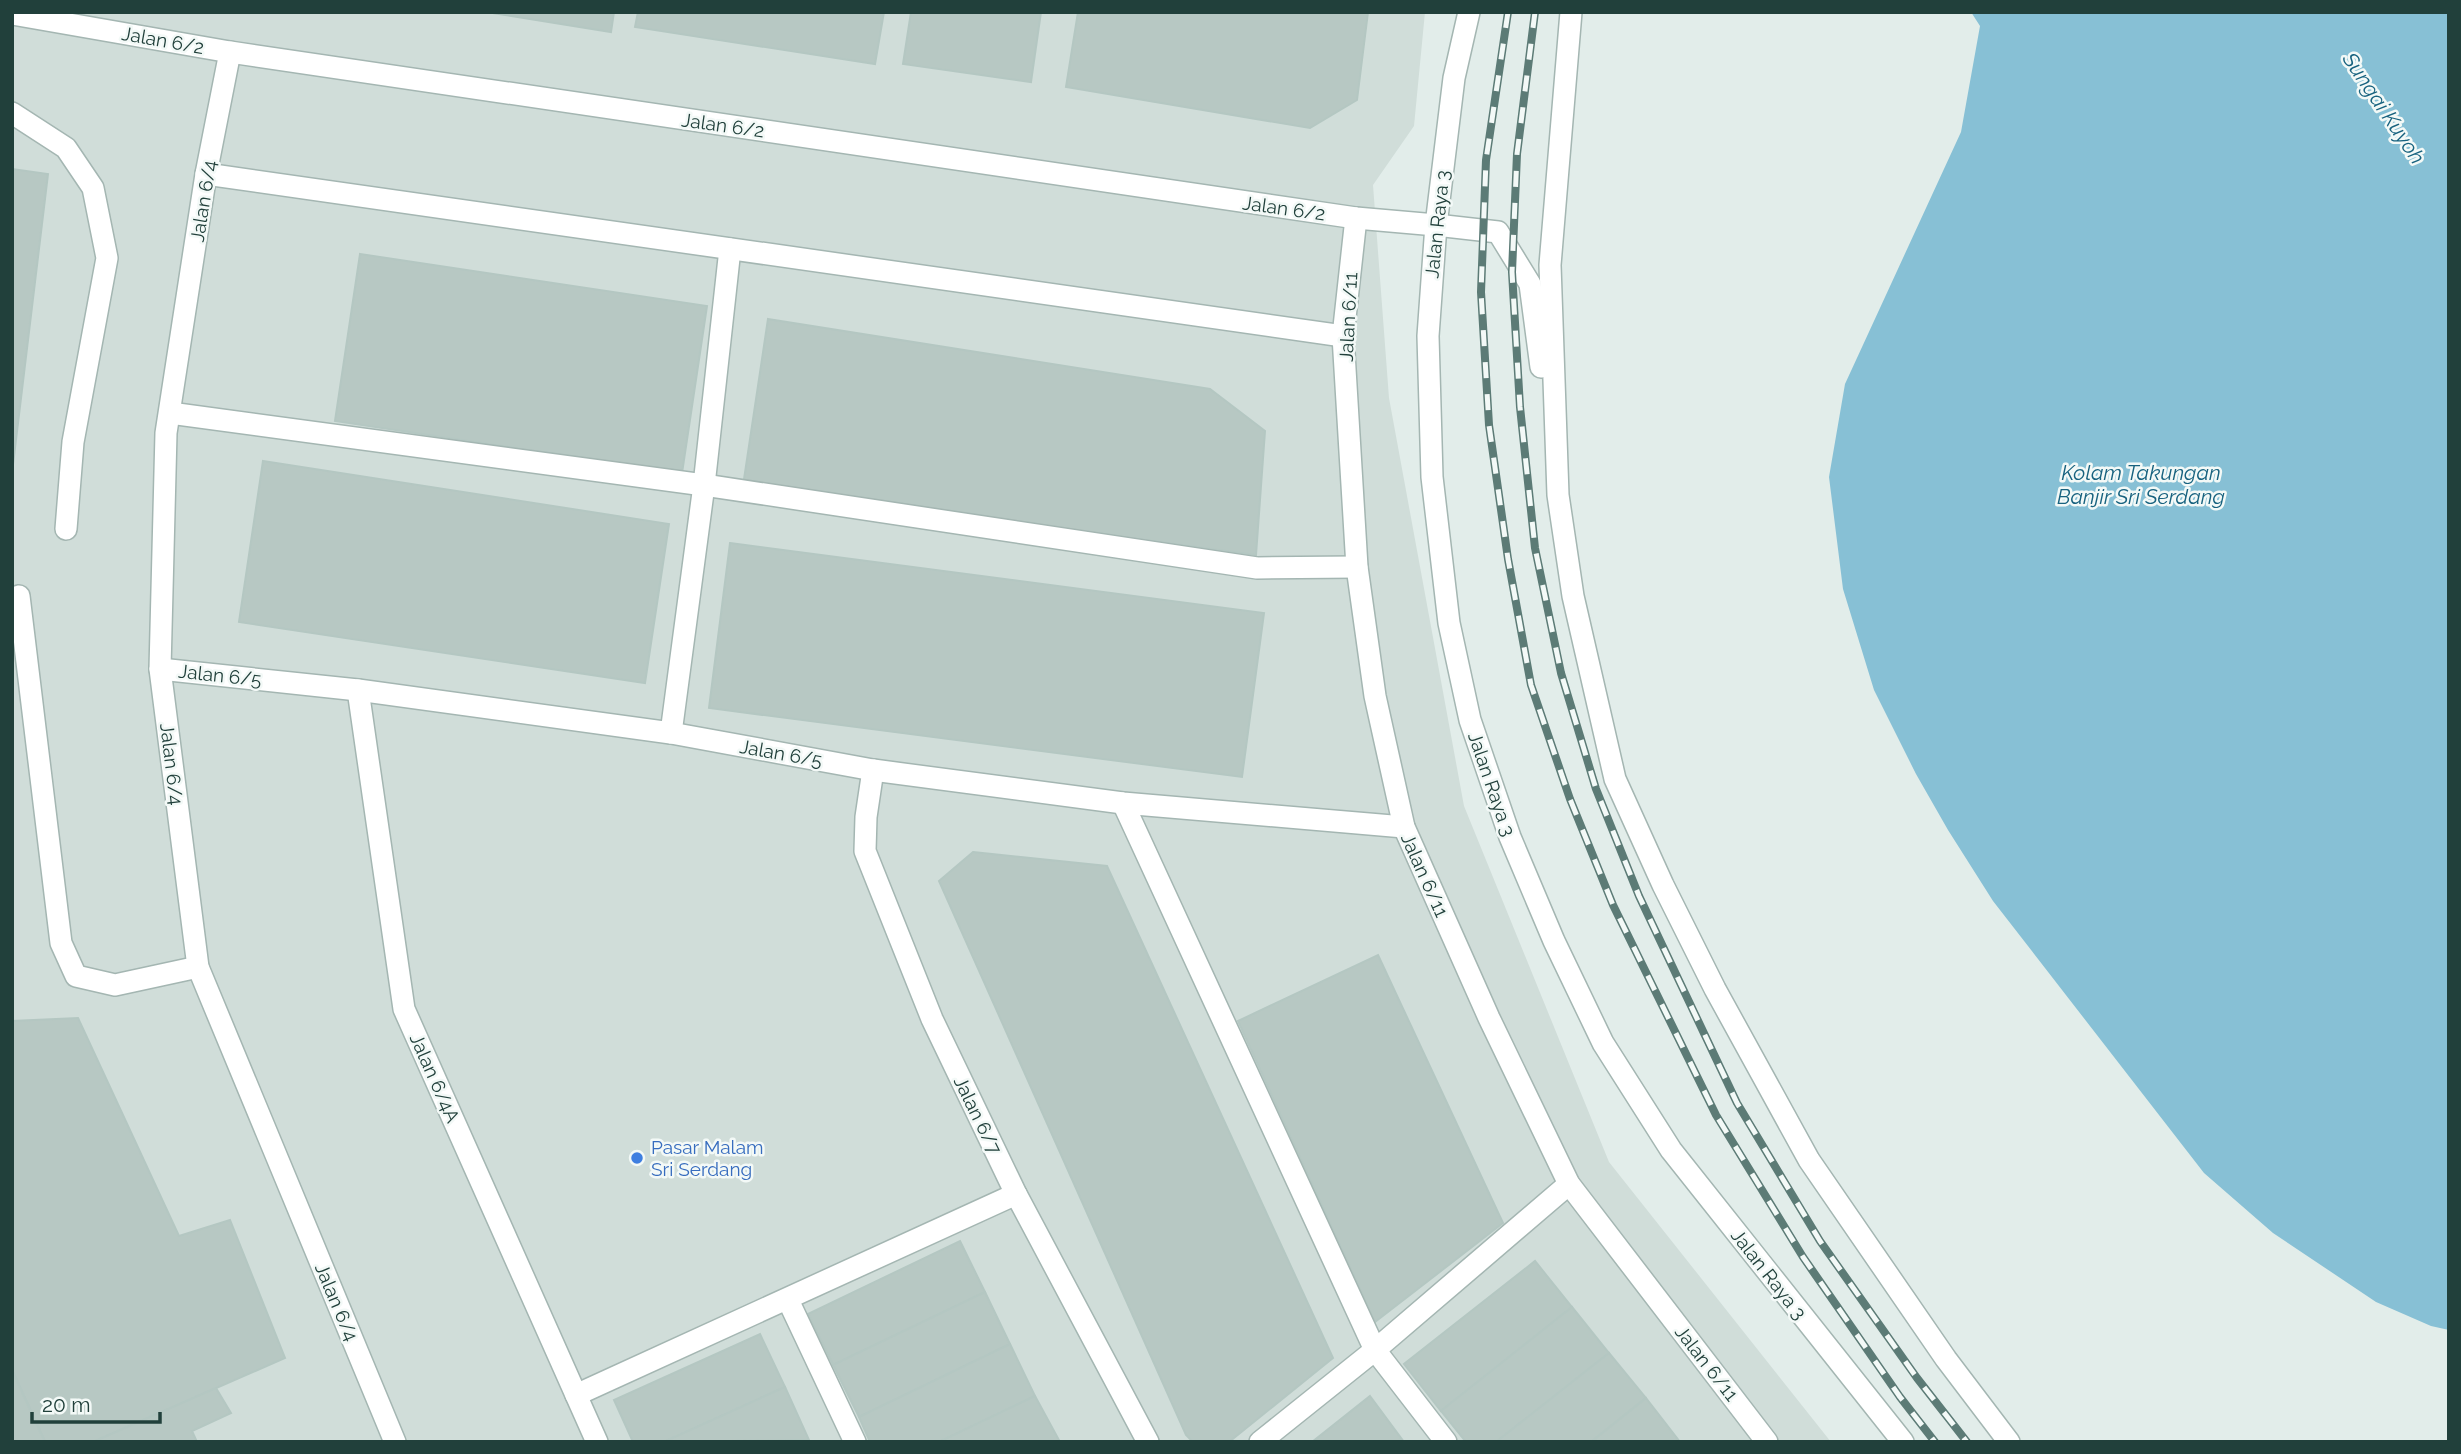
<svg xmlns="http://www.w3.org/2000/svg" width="2461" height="1454" viewBox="0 0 2461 1454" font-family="Raleway,sans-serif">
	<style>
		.built { fill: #d0ddd9 }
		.water { fill: #87c0d5 }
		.building { fill: #b7c8c3; stroke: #b4c7c2; stroke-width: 2 }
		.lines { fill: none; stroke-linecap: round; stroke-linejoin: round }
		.service-casing { stroke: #a4b6b2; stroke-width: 24 }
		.minor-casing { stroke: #a4b6b2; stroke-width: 24 }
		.tertiary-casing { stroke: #a4b6b2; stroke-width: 24 }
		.service { stroke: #fff; stroke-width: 21 }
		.minor { stroke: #fff; stroke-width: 21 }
		.tertiary { stroke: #fff; stroke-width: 21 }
		.rail-casing { stroke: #5c7b76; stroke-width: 8 }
		.rail { stroke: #f3f9f7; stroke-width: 5; stroke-dasharray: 16; stroke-linecap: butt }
		.shop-dot { fill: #3f7fe0; stroke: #f3f9f7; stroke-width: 2.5 }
		.labels { text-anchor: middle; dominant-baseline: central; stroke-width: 5; stroke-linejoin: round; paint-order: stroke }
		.street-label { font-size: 19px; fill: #21403b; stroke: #f3f9f7 }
		.shop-label { font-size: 19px; fill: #366cbe; stroke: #f3f9f7; text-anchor: start }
		.water-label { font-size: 21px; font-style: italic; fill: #17627f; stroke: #f3f9f7 }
	</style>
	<rect width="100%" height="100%" fill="#e2edea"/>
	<path class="built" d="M12,12H1425L1414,126L1373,185L1389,398L1464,806L1609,1162L1831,1442H12Z"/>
	<path class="water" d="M1971,12H2449V1330L2431,1326L2376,1302L2273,1233L2204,1173L1993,901L1948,830L1916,774L1874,690L1843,589L1829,477L1845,384L1961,132L1980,26Z"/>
	<g class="building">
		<path d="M486,12H614L611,32Z"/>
		<path d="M638,12H884L875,64L635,27Z"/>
		<path d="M911,12H1041L1031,82L903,64Z"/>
		<path d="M1078,12H1368L1357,100L1310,128L1066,87Z"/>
		<path d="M12,169L48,174L12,473Z"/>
		<path d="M360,254L707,306L682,473L335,421Z"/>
		<path d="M768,319L1210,389L1265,431L1256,555L743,486Z"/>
		<path d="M263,461L669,524L645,683L239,622Z"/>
		<path d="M730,543L1264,613L1242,777L709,708Z"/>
		<path d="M973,852L1107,866L1333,1358L1229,1442H1193L1186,1435L939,881Z"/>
		<path d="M1378,955L1503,1223L1375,1322L1238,1021Z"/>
		<path d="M78,1018L179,1236L230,1220L285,1358L93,1442H45L12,1370V1021Z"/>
		<path d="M960,1241L985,1292L833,1365L808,1314Z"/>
		<path d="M1535,1261L1572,1307L1441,1411L1404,1364Z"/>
		<path d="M985,1292L1010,1344L859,1417L833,1365Z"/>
		<path d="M1572,1307L1609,1353L1496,1442H1466L1441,1411Z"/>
		<path d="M760,1334L785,1387L664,1442H633L614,1400Z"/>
		<path d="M1010,1344L1035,1396L939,1442H870L859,1417Z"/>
		<path d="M1609,1353L1646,1398L1591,1442H1496Z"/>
		<path d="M12,1370L45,1442H12Z"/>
		<path d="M785,1387L809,1440L664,1442Z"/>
		<path d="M216,1388L231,1413L192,1431L197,1442H93Z"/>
		<path d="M1035,1396L1060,1442H939Z"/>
		<path d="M1370,1396L1404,1442H1312Z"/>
		<path d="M1646,1398L1680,1442H1591Z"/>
	</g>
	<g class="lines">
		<g class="service-casing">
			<g id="service">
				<path d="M12,113L66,148L93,188L107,258L73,442L66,529"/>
				<path d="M170,413L704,485L1257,568L1357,567"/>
				<path d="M19,596L61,943L76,976L115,985L198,967"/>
				<path d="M671,733L704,485L730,249"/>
				<path d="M1123,803L1375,1350L1446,1442"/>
				<path d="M788,1300L855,1442"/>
				<path d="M576,1395L1016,1194"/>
				<path d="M1260,1442L1375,1350L1569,1184"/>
			</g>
		</g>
		<g class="minor-casing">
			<g id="minor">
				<path d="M12,14L230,52L1356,218L1436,225"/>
				<path d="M230,52L206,174L166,433L160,669L198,967L395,1442"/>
				<path d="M206,174L1343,336"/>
				<path d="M1356,218L1343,336L1357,567L1375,696L1404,827L1489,1018L1569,1184L1767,1442"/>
				<path d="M160,669L358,690L671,733L873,770L1123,803L1404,827"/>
				<path d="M358,690L404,1009L597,1442"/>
				<path d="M873,770L866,817L865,851L932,1019L1016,1194L1148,1442"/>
			</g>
		</g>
		<g class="tertiary-casing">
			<g id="tertiary">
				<path d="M1469,12L1454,78L1436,225L1428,336L1432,477L1449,623L1470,720L1510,837L1554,941L1603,1043L1671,1150L1903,1442"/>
				<path d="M1571,12L1550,265L1558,495L1573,596L1615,779L1663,885L1715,989L1809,1160L1946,1359L2009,1442"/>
				<path d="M1436,225L1498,232L1530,284L1541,367"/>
			</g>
		</g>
		<use href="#service" class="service"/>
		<use href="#minor" class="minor"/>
		<use href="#tertiary" class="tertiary"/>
		<g class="rail-casing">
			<g id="rail">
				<path d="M1508,12L1486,160L1481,292L1489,425L1508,559L1531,685L1570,799L1613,905L1716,1115L1803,1257L1900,1397L1935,1442"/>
				<path d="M1535,12L1517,154L1512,272L1520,407L1535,548L1561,673L1596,789L1639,896L1737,1103L1820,1241L1917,1378L1967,1442"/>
			</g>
		</g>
		<use href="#rail" class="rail"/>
	</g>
	<circle class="shop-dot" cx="637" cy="1158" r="7"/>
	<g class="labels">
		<g class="street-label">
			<text transform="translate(163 40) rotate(10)">Jalan 6/2</text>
			<text transform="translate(723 125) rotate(8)">Jalan 6/2</text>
			<text transform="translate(203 201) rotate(-81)">Jalan 6/4</text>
			<text transform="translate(1284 208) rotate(8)">Jalan 6/2</text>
			<text transform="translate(1437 224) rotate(-84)">Jalan Raya 3</text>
			<text transform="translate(1348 317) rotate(-87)">Jalan 6/11</text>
			<text transform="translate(220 675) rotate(6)">Jalan 6/5</text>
			<text transform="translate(781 753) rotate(10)">Jalan 6/5</text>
			<text transform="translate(172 764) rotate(83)">Jalan 6/4</text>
			<text transform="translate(1492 784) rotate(71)">Jalan Raya 3</text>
			<text transform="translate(1425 875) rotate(66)">Jalan 6/11</text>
			<text transform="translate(435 1078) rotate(66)">Jalan 6/4A</text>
			<text transform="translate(978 1115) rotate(64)">Jalan 6/7</text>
			<text transform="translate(1769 1274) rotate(52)">Jalan Raya 3</text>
			<text transform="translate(337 1302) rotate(67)">Jalan 6/4</text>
			<text transform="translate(1707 1363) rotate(52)">Jalan 6/11</text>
		</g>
		<g class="shop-label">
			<text x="651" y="1147">Pasar Malam<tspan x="651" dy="22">Sri Serdang</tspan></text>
		</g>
		<g class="water-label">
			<text transform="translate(2384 108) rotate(56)">Sungai Kuyoh</text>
			<text x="2141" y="472">Kolam Takungan<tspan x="2141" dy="24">Banjir Sri Serdang</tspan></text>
		</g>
	</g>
	<rect width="2461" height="1454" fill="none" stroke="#21403b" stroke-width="28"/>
	<path d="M32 1412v10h128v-10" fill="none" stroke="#21403b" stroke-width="3.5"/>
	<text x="42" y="1412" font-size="21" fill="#21403b" stroke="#f3f9f7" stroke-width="5" paint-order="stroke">20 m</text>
</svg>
